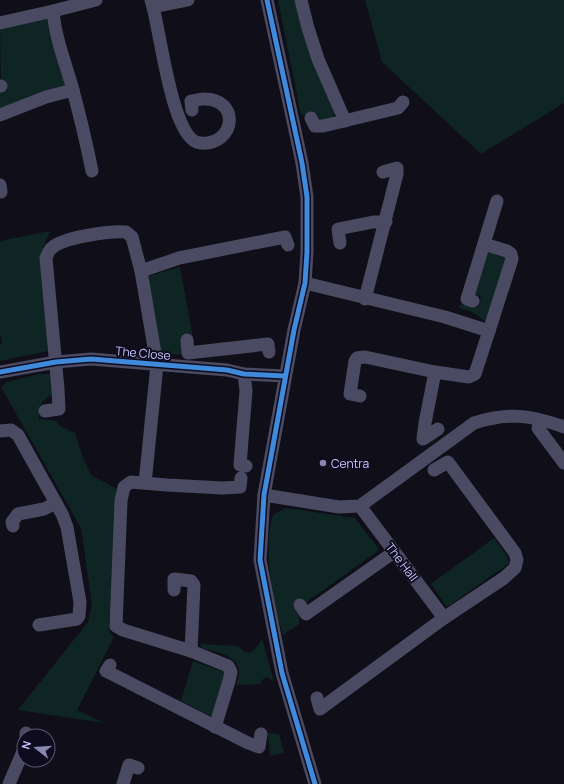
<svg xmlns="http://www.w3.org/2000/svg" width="564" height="784" viewBox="0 0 564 784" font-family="Manrope,sans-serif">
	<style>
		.green { fill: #0e2523 }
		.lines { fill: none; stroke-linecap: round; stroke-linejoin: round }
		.minor { stroke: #4a4a62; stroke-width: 13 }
		.cycleway-casing { stroke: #0d0b1d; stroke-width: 8 }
		.cycleway { stroke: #408adc; stroke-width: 5 }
		.poi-dot { fill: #8a87ae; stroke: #0d0b1d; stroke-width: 1.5 }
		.labels { text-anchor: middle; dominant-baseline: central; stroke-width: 4; stroke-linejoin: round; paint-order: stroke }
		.street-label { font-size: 12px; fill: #cbc7ff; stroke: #0d0b1d }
		.poi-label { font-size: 12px; fill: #cbc7ff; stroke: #0d0b1d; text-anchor: start }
	</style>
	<rect width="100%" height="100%" fill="#100f19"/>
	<g class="green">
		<path d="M278,0H297L335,110L332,119L322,120L319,118L317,113L301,115Z"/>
		<path d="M365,0H564V103L481,154L382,62Z"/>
		<path d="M43,17L47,20L51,40L65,82L64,86L0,108V93L1,92L0,25Z"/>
		<path d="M50,231L41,253L48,351L0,361V346L2,342L0,334V241Z"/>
		<path d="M486,251L504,256L506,261L488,317L485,321L472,312L459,308L460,305H469L478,307L481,296L474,294Z"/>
		<path d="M180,267L193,338L182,355L159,353L145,277Z"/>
		<path d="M39,374H50L53,394C39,402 40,404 39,419L57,421L58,425L75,433L82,456L91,475L117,489L109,626L110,634L114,637L77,710L104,723L18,710L88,622L92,605L81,528L1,387L7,382Z"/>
		<path d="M287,508L355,518L378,548V551L305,603L300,600L293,606L299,616V624L283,635C273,600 262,551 273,515L283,509Z"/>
		<path d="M494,538L507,556L509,563L449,606H446L431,584Z"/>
		<path d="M262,639L274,682L267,677L263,679L260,684L236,685C237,681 239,677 239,673C240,655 215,652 202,648L200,644L238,646L245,652L250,653L257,647Z"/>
		<path d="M193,661L224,672L225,678L212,717L181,701Z"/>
		<path d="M268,733L279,734L284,753L270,756Z"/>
	</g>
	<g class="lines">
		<g class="minor">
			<path d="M151,0C160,25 171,141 200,143C236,146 241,98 203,99C199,99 195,101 191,101L192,110"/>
			<path d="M267,0L302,163L307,197V252L305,283L294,330L264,495L260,560L282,673L315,784"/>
			<path d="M301,0L308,28L318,59L345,121"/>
			<path d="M153,7L188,0"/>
			<path d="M53,11C55,36 64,59 71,83C79,112 86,141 92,171"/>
			<path d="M0,23L53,11L96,0"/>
			<path d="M0,86H1"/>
			<path d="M0,115L46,97L73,90"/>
			<path d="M311,118L315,126H323L398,108L403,102"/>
			<path d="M0,185L1,192"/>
			<path d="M340,243L338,229L373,222H386"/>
			<path d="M484,244L507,251L511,254L512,259L489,331"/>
			<path d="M141,271L179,258L285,237L288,245"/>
			<path d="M305,283L445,317L489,331L475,374L469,377L435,372L365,357L357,358L355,361L350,394L360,396"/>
			<path d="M365,299L397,174V168L383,172"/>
			<path d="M473,301L467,299L497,201"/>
			<path d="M187,340L188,353L268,344L269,352"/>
			<path d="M0,372L56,362L91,359L227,370L244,374L285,376"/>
			<path d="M435,372L425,423L423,439L438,429"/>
			<path d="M244,374L246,391L240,465L246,466"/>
			<path d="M45,411L59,409L58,389L46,258C47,256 48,252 50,250C59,237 111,231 126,232L132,237L141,271L157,365L145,483"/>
			<path d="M538,428L564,463"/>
			<path d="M0,431L11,430L18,435L62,514L67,527L80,602L79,616L77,619L39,625"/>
			<path d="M264,495L339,507L360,506L474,423C508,412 531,415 564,427"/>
			<path d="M360,506L444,618"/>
			<path d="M13,526L12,522L18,514L44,509L56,503"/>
			<path d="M174,590V579L191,581L194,585L191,651"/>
			<path d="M300,605L306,614L394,552"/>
			<path d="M110,665L106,671L248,743L259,747L261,734"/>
			<path d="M317,698L320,709L444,618L504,578L515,568L517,560L515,553L448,462L434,470"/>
			<path d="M215,727L229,681L231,672L228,666L191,651L123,630L116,626L121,501L124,487L131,482L167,485L223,488L240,487L241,478"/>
			<path d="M26,733V736"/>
			<path d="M9,784L24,749"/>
			<path d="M123,784L129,765L138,768"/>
		</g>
		<g class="cycleway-casing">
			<g id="cycleway">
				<path d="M267,0L302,163L307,197V252L305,283L294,330L264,495L260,560L282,673L315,784"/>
				<path d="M0,372L56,362L91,359L227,370L244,374L285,376"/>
			</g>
		</g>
		<use href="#cycleway" class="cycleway"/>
	</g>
	<circle class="poi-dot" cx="323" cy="463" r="4"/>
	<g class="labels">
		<g class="street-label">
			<text transform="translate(143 353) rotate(5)">The Close</text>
			<text transform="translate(402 562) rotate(53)">The Hall</text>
		</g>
		<g class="poi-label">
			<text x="331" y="463">Centra</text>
		</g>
	</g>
	<g transform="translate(36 748) rotate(287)"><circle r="19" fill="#0d0b1d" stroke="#595677"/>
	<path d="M0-3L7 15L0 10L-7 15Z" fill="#8a87ae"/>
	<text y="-6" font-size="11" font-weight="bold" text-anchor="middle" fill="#cbc7ff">N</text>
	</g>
</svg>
